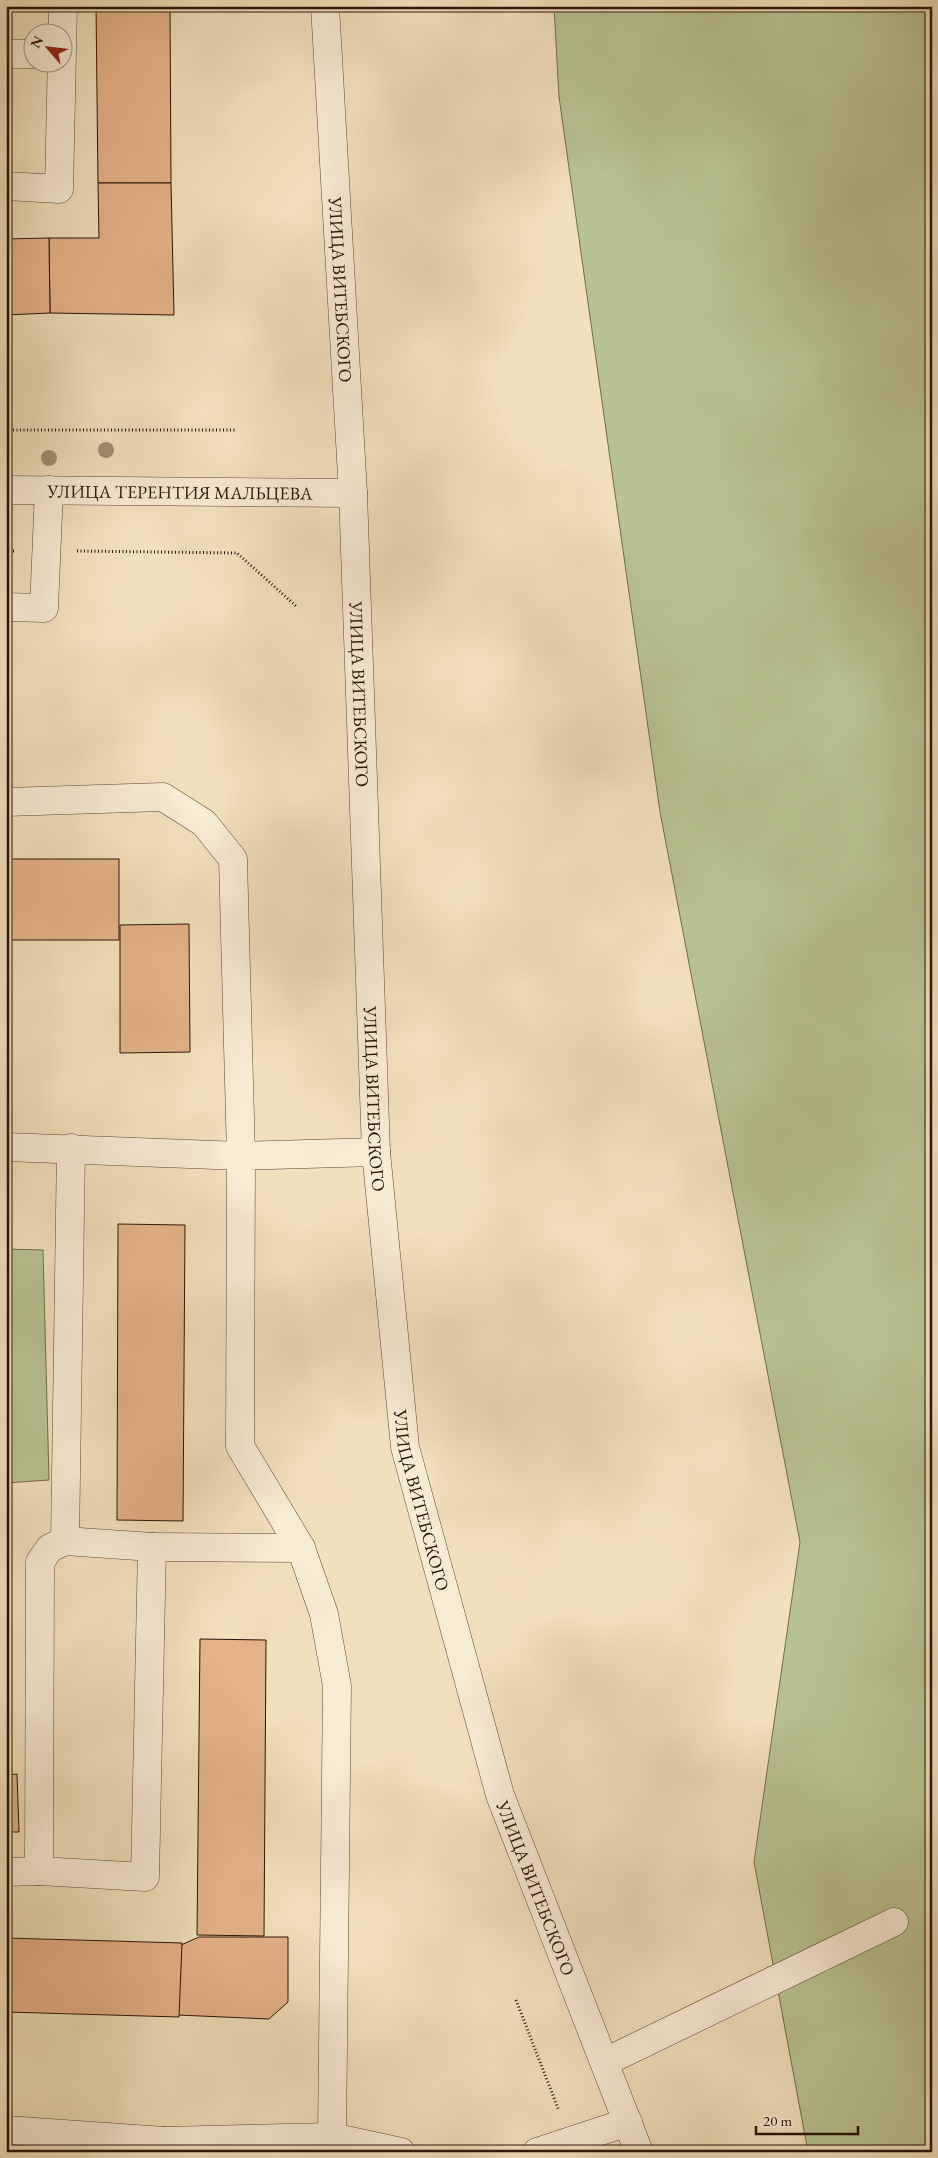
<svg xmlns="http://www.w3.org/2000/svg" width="938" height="2158" viewBox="0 0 938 2158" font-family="'EB Garamond',serif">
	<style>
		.green { fill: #b9c291; stroke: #726b4e }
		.building { fill: #e4b389; stroke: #2a140a }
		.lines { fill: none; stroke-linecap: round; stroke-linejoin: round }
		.minor-casing { stroke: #5c4736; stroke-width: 29 }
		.path { stroke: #2a140a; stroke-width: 3; stroke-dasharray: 1 2.5; stroke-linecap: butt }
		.minor { stroke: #f6ebd3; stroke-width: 28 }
		.tree { fill: #9f9174 }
		.labels { text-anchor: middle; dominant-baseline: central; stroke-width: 4; stroke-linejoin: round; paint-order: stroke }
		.street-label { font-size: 18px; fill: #2a140a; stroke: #f6ebd3 }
	</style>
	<rect width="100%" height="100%" fill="#f1e0bc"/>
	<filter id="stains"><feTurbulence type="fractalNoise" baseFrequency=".004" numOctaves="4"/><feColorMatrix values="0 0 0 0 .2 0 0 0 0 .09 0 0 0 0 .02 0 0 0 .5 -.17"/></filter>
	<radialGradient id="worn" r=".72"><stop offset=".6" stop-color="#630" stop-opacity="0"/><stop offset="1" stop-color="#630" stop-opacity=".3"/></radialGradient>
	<g class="green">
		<path d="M554,6H932V2152H808L754,1862L800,1542L660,812L559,97Z"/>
		<path d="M6,1249L43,1250L49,1480L6,1483Z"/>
	</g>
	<g class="building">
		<path d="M96,6H170L171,183H98Z"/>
		<path d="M98,183H171L174,315L50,313L49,238H99Z"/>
		<path d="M49,238L50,313L6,315V239Z"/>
		<rect x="6" y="859" width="113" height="81"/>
		<path d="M189,924L190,1052L120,1053V925Z"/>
		<path d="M118,1224L185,1225L183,1521L117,1520Z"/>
		<path d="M200,1639L266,1640L264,1936L197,1935Z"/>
		<path d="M17,1774L19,1832H6V1775Z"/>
		<path d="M199,1937H288V2002L269,2019L177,2015L181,1945Z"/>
		<path d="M6,1938L182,1943L179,2017L6,2012Z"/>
	</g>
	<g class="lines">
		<g class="minor-casing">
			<g id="minor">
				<path id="s1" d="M325,6L353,493L376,1152L405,1447L500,1795L639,2152"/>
				<path d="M6,54H32"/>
				<path d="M6,186L59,189L63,6"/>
				<path id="s2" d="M6,490L353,493"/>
				<path d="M6,607L44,608L49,490"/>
				<path d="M6,802L163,797L204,823L233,859L241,1156L6,1147"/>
				<path d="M376,1152L241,1156L240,1446L301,1548L324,1614L337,1686L332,2137L401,2152"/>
				<path d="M65,1541L50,1548L40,1562L39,1871L145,1877L152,1547L65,1541L71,1148"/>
				<path d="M152,1547L301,1548"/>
				<path d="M6,1872L39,1871"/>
				<path d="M605,2062L894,1922"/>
				<path d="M6,2130L164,2141V2152"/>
				<path d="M164,2141L332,2137V2152"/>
				<path d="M537,2152L628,2122"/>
			</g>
		</g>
		<g class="path">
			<path d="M6,430H235"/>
			<path d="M6,551H16"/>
			<path d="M77,551L237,553L296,606"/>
			<path d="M516,2000L559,2111"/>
		</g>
		<use href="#minor" class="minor"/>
	</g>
	<g class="tree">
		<circle cx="106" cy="450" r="8"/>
		<circle cx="49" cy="458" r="8"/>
	</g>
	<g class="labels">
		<g class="street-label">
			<text stroke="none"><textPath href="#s1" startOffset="284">УЛИЦА ВИТЕБСКОГО</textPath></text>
			<text stroke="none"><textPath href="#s2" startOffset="174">УЛИЦА ТЕРЕНТИЯ МАЛЬЦЕВА</textPath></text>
			<text stroke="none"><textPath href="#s1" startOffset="689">УЛИЦА ВИТЕБСКОГО</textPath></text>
			<text stroke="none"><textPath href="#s1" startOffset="1094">УЛИЦА ВИТЕБСКОГО</textPath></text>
			<text stroke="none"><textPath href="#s1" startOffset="1499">УЛИЦА ВИТЕБСКОГО</textPath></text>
			<text stroke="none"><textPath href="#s1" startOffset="1904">УЛИЦА ВИТЕБСКОГО</textPath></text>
		</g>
	</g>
	<rect width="938" height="2158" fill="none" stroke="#f1e0bc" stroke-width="25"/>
	<rect x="8" y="8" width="923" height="2143" fill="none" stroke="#2a140a" stroke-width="2.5"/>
	<rect x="12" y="12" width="913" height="2133" fill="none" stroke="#2a140a"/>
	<g transform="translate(48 48) rotate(298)"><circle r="24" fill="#f6ebd3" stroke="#a49583"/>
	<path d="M0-4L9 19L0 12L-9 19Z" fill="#8f2418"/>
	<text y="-8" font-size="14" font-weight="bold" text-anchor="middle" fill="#2a140a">N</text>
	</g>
	<path d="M756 2126v8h102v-8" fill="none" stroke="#2a140a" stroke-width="2.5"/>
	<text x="763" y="2126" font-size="15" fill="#2a140a" stroke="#f6ebd3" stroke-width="4" paint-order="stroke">20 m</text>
	<rect width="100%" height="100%" filter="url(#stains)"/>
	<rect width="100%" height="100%" fill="url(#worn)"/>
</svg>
